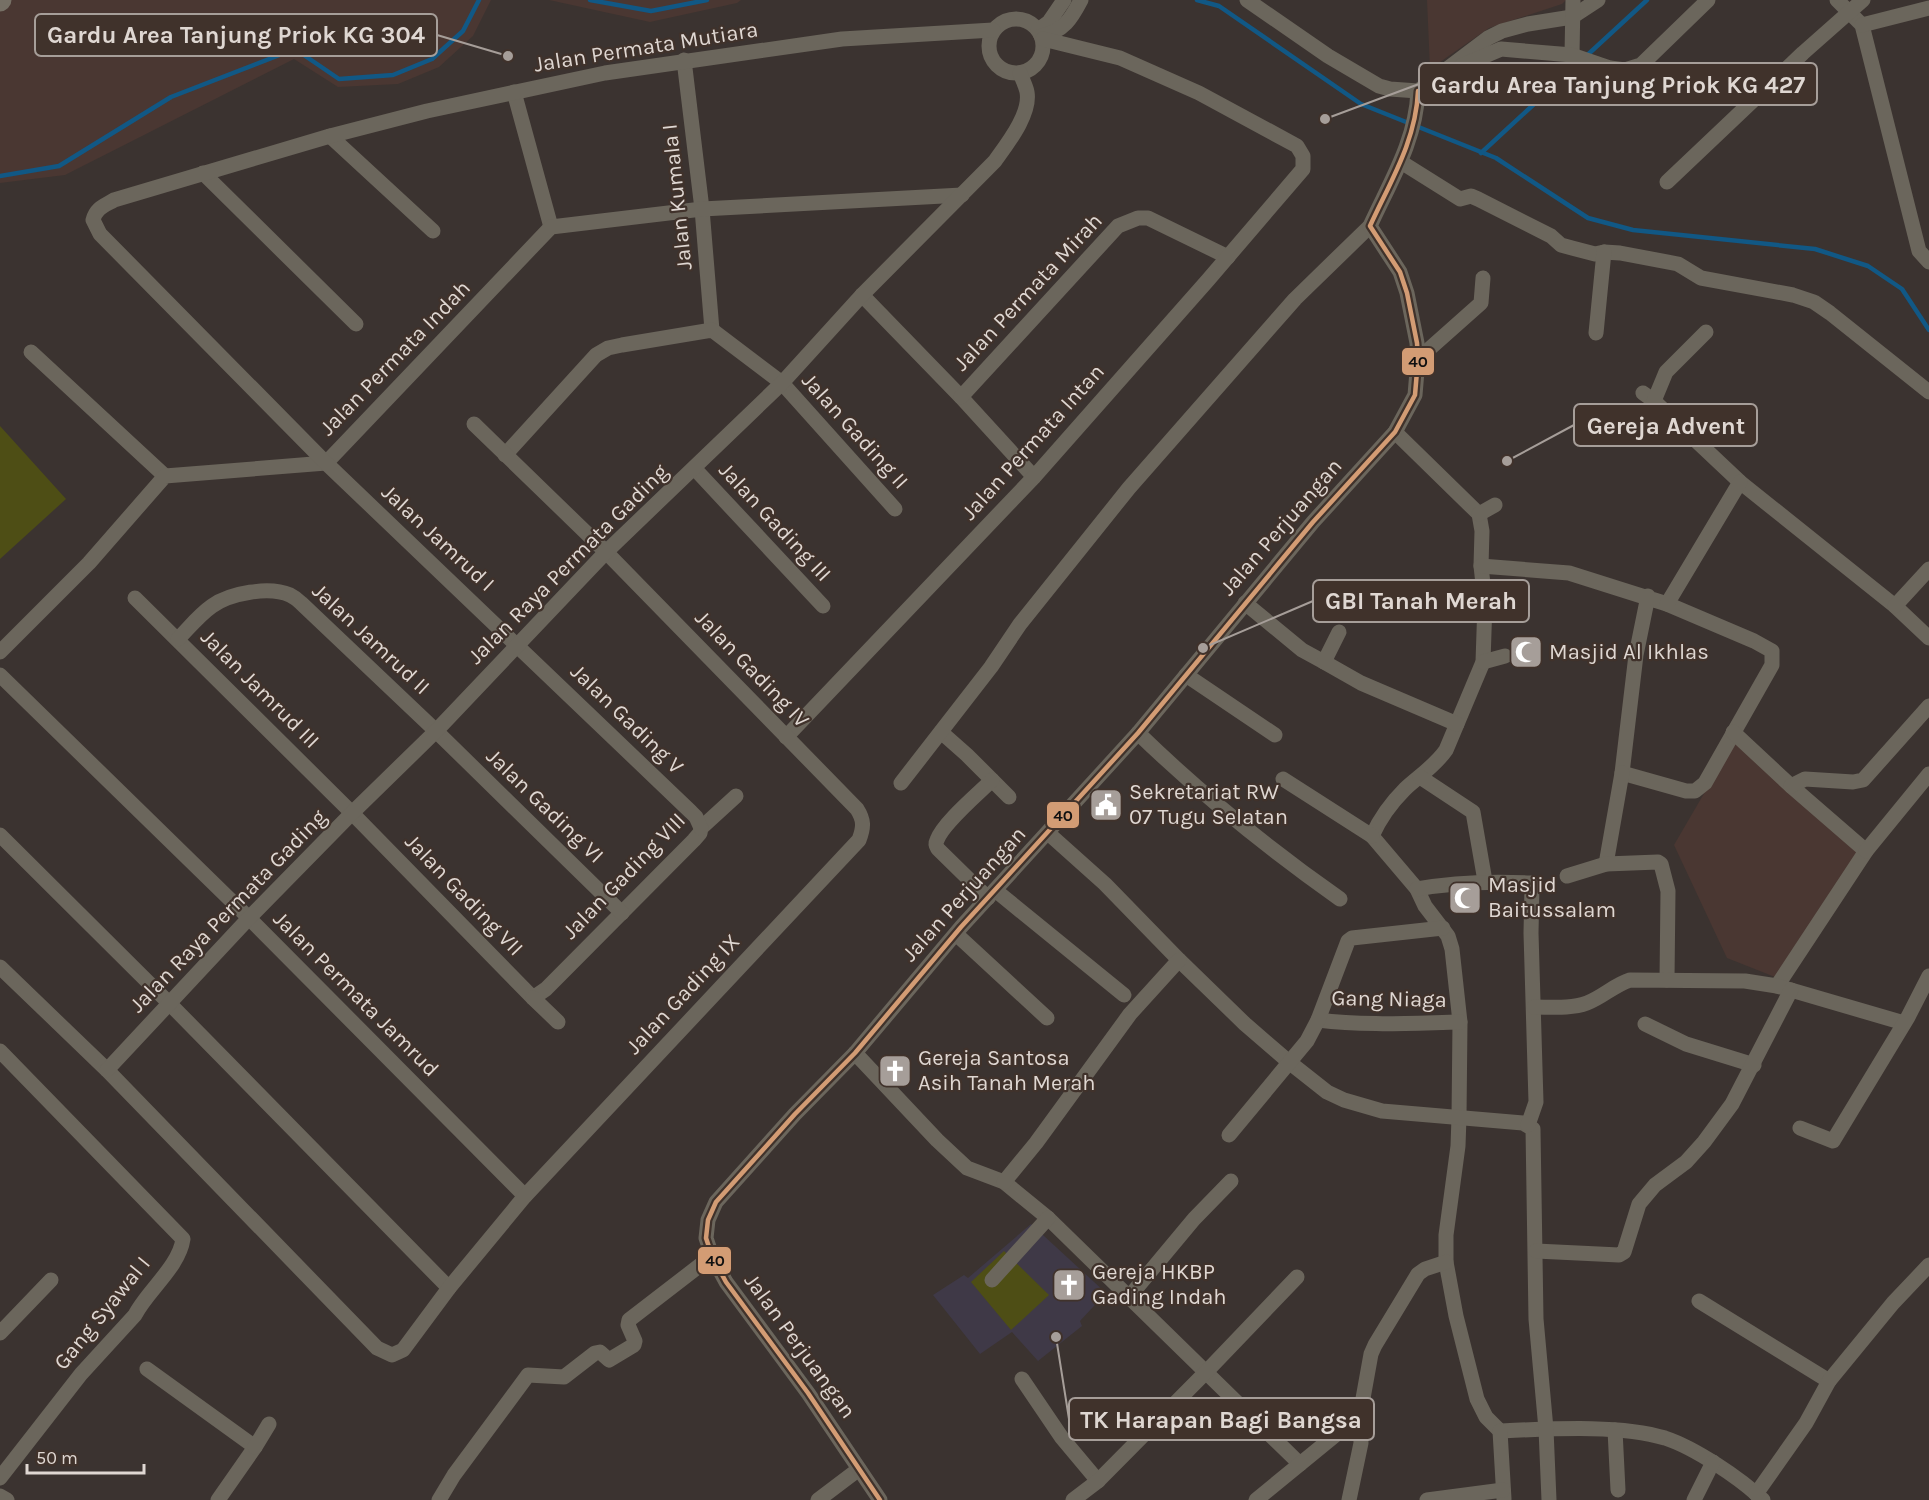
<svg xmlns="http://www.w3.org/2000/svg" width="1929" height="1500" viewBox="0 0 1929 1500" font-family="Karla,sans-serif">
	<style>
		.industrial { fill: #4a3732 }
		.education { fill: #3f3947 }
		.green { fill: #4e4e15 }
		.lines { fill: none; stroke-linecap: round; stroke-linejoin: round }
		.stream { stroke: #115885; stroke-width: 4.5 }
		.street { stroke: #6b665c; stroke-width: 15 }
		.secondary { stroke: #767065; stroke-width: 21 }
		.bus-1-casing { stroke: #40322b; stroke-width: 9 }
		.bus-1 { stroke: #d39c74; stroke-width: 4.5 }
		.labels { text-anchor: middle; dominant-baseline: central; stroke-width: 4.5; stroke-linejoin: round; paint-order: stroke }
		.street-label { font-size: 22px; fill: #dfd7d2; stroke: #40322b }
		.poi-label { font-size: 22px; fill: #dfd7d2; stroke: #40322b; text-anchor: start }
		.leader { fill: none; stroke: #a69e99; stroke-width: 2 }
		.callout-dot { fill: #a69e99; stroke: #40322b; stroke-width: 2 }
		.callout { fill: #40322b; stroke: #a69e99; stroke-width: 2 }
		.callout-label { font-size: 24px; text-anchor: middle; font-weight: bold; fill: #dfd7d2 }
		.line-badge { stroke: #40322b; stroke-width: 2 }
		.pale-badge-label { font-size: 16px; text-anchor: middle; font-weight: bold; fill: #111 }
	</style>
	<rect width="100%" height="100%" fill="#3b3330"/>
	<g class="industrial">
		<path d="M0,0H491L473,36L439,67L398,84L338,87L294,59L65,175L0,183Z"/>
		<path d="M549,0H741L737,3L650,22Z"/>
		<path d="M1427,0H1566L1562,4L1489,28L1430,69Z"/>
		<path d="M1734,742L1859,854L1775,977L1727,958L1674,845Z"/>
	</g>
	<path class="education" d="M1031,1224L1106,1293L1080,1321L1082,1326L1038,1361L1012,1332L980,1354L933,1295L964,1275L968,1278Z"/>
	<g class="green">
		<path d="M0,426L66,499L0,559Z"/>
		<path d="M1004,1251L1049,1295L1011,1330L971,1282Z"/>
	</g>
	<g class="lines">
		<g class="stream">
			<path d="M590,0L651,11L707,0"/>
			<path d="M1197,0L1219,6L1361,104L1496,158L1588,218L1633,230L1815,249L1868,266L1902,289L1929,330"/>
			<path d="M1481,153L1647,0"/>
			<path d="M0,176L59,166L171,97L295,49L339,79L393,75L432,59L463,31L479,0"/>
		</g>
		<g class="street">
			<path d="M1247,0L1328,56L1379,86L1390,89L1418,91L1488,38L1502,31L1528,24L1572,17L1598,0"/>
			<path d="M1837,0L1862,25L1919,251L1929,262"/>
			<circle cx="1016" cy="46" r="27"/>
			<path d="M1862,25L1929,8"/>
			<path d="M1038,30L1049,22L1064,0"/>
			<path d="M1041,36C1064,31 1071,19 1081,0"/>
			<path d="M1572,55L1573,0"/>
			<path d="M684,60L702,209L712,330"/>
			<path d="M1461,66L1501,49L1572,55L1610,68L1625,70L1641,65L1708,0"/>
			<path d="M514,92L551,227"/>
			<path d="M330,136L433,231"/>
			<path d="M1401,162L1460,199L1471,196L1478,199L1551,236L1561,245L1572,248L1595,254L1604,252L1620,253L1678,264L1701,278L1793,295L1814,302L1830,313L1929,392"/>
			<path d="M203,173L356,324"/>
			<path d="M1667,182L1803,53L1863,0"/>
			<path d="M862,295L961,397L1034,477"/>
			<path d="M1596,333L1604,252"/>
			<path d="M31,352L165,476"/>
			<path d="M1418,359L1481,303L1483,278"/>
			<path d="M1643,393L1654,401L1740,482L1895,606L1929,638"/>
			<path d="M961,397L1118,226L1138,218H1148L1228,257"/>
			<path d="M1654,401L1666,372L1706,332"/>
			<path d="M1395,432L1479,514L1482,531L1481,566L1485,602L1483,662L1446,750C1435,766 1419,776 1405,789C1391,803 1380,818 1372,836L1417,889L1425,906L1448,936L1452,949L1460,1022L1459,1117L1458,1146L1446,1235V1262L1456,1316L1477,1399L1486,1417L1500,1431C1548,1429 1619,1424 1665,1438C1695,1448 1740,1478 1763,1500"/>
			<path d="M505,455L596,355L608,348L622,345L712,330L782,383L895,509"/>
			<path d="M695,469L823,606"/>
			<path d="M1479,514L1495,505"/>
			<path d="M1481,566L1569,573L1667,604L1754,641L1772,651V665L1705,783L1695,791H1686L1622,773L1636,655L1648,596"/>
			<path d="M135,598L352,813L533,998L546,989L694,840L700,833L701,828L736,796"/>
			<path d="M1429,600L1484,612"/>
			<path d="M1245,603L1302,650L1324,662"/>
			<path d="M1667,604L1740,482"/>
			<path d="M1895,606L1929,569"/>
			<path d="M1339,632L1324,662L1361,683L1457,724"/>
			<path d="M178,639C189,628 199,615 212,606C230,593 269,586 290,595C294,597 298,600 301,603L436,731L622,913"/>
			<path d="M0,652L89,563L165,476L326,463L551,227L702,209L962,195"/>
			<path d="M1483,662L1505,656"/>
			<path d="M0,675L249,918L525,1196"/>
			<path d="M1186,675L1275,735"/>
			<path d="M941,732L967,755L1009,797"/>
			<path d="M1733,732L1791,786L1866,851L1777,986"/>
			<path d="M1138,733C1201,794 1269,849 1340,899"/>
			<path d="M786,737L1034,477L1208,280L1303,169V156L1297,146L1199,93L1120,58L1043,39"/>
			<path d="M1420,777L1473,812L1485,881"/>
			<path d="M1283,779L1372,836"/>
			<path d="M901,783L991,667L1020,624L1129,488L1295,299L1370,226"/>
			<path d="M1791,786L1805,779L1853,782L1863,780L1929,706"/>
			<path d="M701,828L696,817L691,812L326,463L100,234L93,220C96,208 104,206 114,200L330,136L427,111L605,73L842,39L993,30"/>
			<path d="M1048,833L1105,884L1179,960L1245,1024L1289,1062L1327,1092L1344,1100L1382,1111L1523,1123L1533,1129L1536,1319L1546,1429L1549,1500"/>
			<path d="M0,835L170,1004L449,1288"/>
			<path d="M1866,851L1929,774"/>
			<path d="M1606,864L1622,773"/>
			<path d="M1567,876L1606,864L1658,862L1661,864L1668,891L1667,980"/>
			<path d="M1417,889C1455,882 1491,881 1530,883L1532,886L1531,933L1536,1102L1528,1125"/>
			<path d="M995,890L1124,995"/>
			<path d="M988,898L938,849C936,845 935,844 937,840C943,823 978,794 992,780"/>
			<path d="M956,934L1047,1018"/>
			<path d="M0,967L107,1070L377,1348L392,1355L403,1350L449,1288L525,1196L859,840C864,827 864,820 857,809L606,552L474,424"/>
			<path d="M533,998L558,1022"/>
			<path d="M1534,1007C1551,1007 1571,1009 1587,1003C1603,997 1614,985 1630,980L1745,981L1777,986L1904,1023"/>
			<path d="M1318,1020C1365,1026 1413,1023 1460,1022"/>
			<path d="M1645,1024L1686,1044L1754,1065"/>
			<path d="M0,1051L183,1239C179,1267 147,1291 135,1315L81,1374L0,1478"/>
			<path d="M855,1053L937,1140L967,1168L1004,1182L1048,1218L1300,1464"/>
			<path d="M107,1070L249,918L352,813L436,731L606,552L782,383L862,295L995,161C1007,144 1031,114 1027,92C1026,86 1022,79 1020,73"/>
			<path d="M1800,1128L1833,1141L1908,1017L1929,976"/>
			<path d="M1229,1135L1307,1041L1318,1020L1348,941L1352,938L1443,928"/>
			<path d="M1004,1182L1036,1143L1130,1014L1179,960"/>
			<path d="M1536,1251L1619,1255L1624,1252L1639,1204L1655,1185L1686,1162L1704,1142L1732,1104L1791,990"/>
			<path d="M992,1280L1048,1218"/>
			<path d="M1129,1297L1194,1219L1231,1181"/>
			<path d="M1699,1301L1829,1381"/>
			<path d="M0,1333L51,1280"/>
			<path d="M147,1369L255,1447L218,1500"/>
			<path d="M1022,1379L1062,1438L1098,1481"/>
			<path d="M1615,1430L1618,1490"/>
			<path d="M1500,1431L1504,1499"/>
			<path d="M255,1447L269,1424"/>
			<path d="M1756,1494L1806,1423L1829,1381L1893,1303L1929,1265"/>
			<path d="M0,1496L7,1500"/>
			<path d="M439,1500L454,1475L528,1375L564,1377L595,1353L600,1352L609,1360L634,1345L635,1341L628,1325L629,1320L712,1256"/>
			<path d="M818,1500L859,1469"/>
			<path d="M880,1500L808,1393L726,1282L712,1256L706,1238L708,1220L716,1202L795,1114L855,1053L961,927L1138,733L1313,522L1395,432L1415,395L1418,359L1417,343L1407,293L1400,272L1370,226C1390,182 1416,141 1418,91"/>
			<path d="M1073,1500L1098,1481L1207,1371L1297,1277"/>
			<path d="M1256,1500L1360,1415"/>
			<path d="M1349,1500L1361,1443L1360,1415L1371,1354L1375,1345L1418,1274L1425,1269L1446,1262"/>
			<path d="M1427,1500L1503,1490"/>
			<path d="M1694,1500L1713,1462"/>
		</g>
		<path class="secondary" d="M0,1L1,0"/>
		<g class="bus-1-casing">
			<path id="bus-1" d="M880,1500L808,1393L726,1282L712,1256L706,1238L708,1220L716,1202L795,1114L855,1053L961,927L1138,733L1313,522L1395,432L1415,395L1418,359L1417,343L1407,293L1400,272L1370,226C1390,182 1416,141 1418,91"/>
		</g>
		<use href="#bus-1" class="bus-1"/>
	</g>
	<defs>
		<g id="mosque-square" transform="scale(1.725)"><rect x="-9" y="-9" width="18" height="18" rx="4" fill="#a69e99" stroke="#40322b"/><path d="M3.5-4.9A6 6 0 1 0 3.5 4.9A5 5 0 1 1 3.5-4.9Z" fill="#fff"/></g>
		<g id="civic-square" transform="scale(1.725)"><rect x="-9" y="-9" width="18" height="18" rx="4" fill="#a69e99" stroke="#40322b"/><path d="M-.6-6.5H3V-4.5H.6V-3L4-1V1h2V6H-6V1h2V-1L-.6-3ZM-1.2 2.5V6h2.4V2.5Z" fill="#fff"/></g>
		<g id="church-square" transform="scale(1.725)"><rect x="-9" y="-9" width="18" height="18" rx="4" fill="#a69e99" stroke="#40322b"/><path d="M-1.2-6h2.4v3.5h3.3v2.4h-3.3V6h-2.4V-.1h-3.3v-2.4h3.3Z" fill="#fff"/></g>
	</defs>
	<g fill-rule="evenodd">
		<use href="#mosque-square" x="1526" y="652"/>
		<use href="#civic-square" x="1106" y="805"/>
		<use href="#mosque-square" x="1465" y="898"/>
		<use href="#church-square" x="895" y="1071"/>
		<use href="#church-square" x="1069" y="1285"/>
	</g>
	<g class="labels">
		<g class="street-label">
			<text transform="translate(646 47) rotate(-9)">Jalan Permata Mutiara</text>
			<text transform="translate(677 197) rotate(-96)">Jalan Kumala I</text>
			<text transform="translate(1028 292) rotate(-47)">Jalan Permata Mirah</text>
			<text transform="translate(395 358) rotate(-46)">Jalan Permata Indah</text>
			<text transform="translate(855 431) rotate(48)">Jalan Gading II</text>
			<text transform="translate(1033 442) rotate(-48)">Jalan Permata Intan</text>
			<text transform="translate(775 522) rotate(47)">Jalan Gading III</text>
			<text transform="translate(1281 527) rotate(-49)">Jalan Perjuangan</text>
			<text transform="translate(438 538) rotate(43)">Jalan Jamrud I</text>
			<text transform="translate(568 564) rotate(-45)">Jalan Raya Permata Gading</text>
			<text transform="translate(371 639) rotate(43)">Jalan Jamrud II</text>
			<text transform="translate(752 669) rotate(46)">Jalan Gading IV</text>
			<text transform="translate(260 689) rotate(45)">Jalan Jamrud III</text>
			<text transform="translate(627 719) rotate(44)">Jalan Gading V</text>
			<text transform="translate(545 806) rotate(44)">Jalan Gading VI</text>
			<text transform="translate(624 876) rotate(-46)">Jalan Gading VIII</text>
			<text transform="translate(964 894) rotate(-48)">Jalan Perjuangan</text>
			<text transform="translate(464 895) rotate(46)">Jalan Gading VII</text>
			<text transform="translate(228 911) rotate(-46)">Jalan Raya Permata Gading</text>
			<text transform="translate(356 994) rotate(45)">Jalan Permata Jamrud</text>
			<text transform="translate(683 994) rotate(-47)">Jalan Gading IX</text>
			<text transform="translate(1389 999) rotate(1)">Gang Niaga</text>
			<text transform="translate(102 1313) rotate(-51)">Gang Syawal I</text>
			<text transform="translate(800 1346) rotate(54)">Jalan Perjuangan</text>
		</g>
		<g class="poi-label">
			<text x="1549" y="652">Masjid Al Ikhlas</text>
			<text x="1129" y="792">Sekretariat RW<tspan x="1129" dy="25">07 Tugu Selatan</tspan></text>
			<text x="1488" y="885">Masjid<tspan x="1488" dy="25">Baitussalam</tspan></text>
			<text x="918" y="1058">Gereja Santosa<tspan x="918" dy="25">Asih Tanah Merah</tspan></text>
			<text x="1092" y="1272">Gereja HKBP<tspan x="1092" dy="25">Gading Indah</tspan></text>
		</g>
	</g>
	<path class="leader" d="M508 56L437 35M1325 119L1419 84M1507 461L1574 425M1203 648L1313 601M1056 1337L1069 1419"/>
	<g class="callout-dot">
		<circle cx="508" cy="56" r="6"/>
		<circle cx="1325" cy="119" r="6"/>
		<circle cx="1507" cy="461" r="6"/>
		<circle cx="1203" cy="648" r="6"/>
		<circle cx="1056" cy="1337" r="6"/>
	</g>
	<g class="callout">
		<rect x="35" y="14" width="402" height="42" rx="6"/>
		<rect x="1419" y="63" width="398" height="42" rx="6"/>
		<rect x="1574" y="404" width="183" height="42" rx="6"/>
		<rect x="1313" y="580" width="216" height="42" rx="6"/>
		<rect x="1069" y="1398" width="305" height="42" rx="6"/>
	</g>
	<g class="callout-label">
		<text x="236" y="43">Gardu Area Tanjung Priok KG 304</text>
		<text x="1618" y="93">Gardu Area Tanjung Priok KG 427</text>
		<text x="1666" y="434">Gereja Advent</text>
		<text x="1421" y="609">GBI Tanah Merah</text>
		<text x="1221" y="1428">TK Harapan Bagi Bangsa</text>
	</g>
	<g class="line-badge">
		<rect x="1401" y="347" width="34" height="29" rx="6" fill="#d39c74"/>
		<rect x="1046" y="801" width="34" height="28" rx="6" fill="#d39c74"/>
		<rect x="697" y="1246" width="35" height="29" rx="6" fill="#d39c74"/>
	</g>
	<g class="pale-badge-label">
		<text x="1418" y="367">40</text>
		<text x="1063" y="821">40</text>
		<text x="715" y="1266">40</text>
	</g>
	<path d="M27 1464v9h117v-9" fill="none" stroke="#dfd7d2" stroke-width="3"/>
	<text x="36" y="1464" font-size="18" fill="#dfd7d2" stroke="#40322b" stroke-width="4.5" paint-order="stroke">50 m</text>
</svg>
